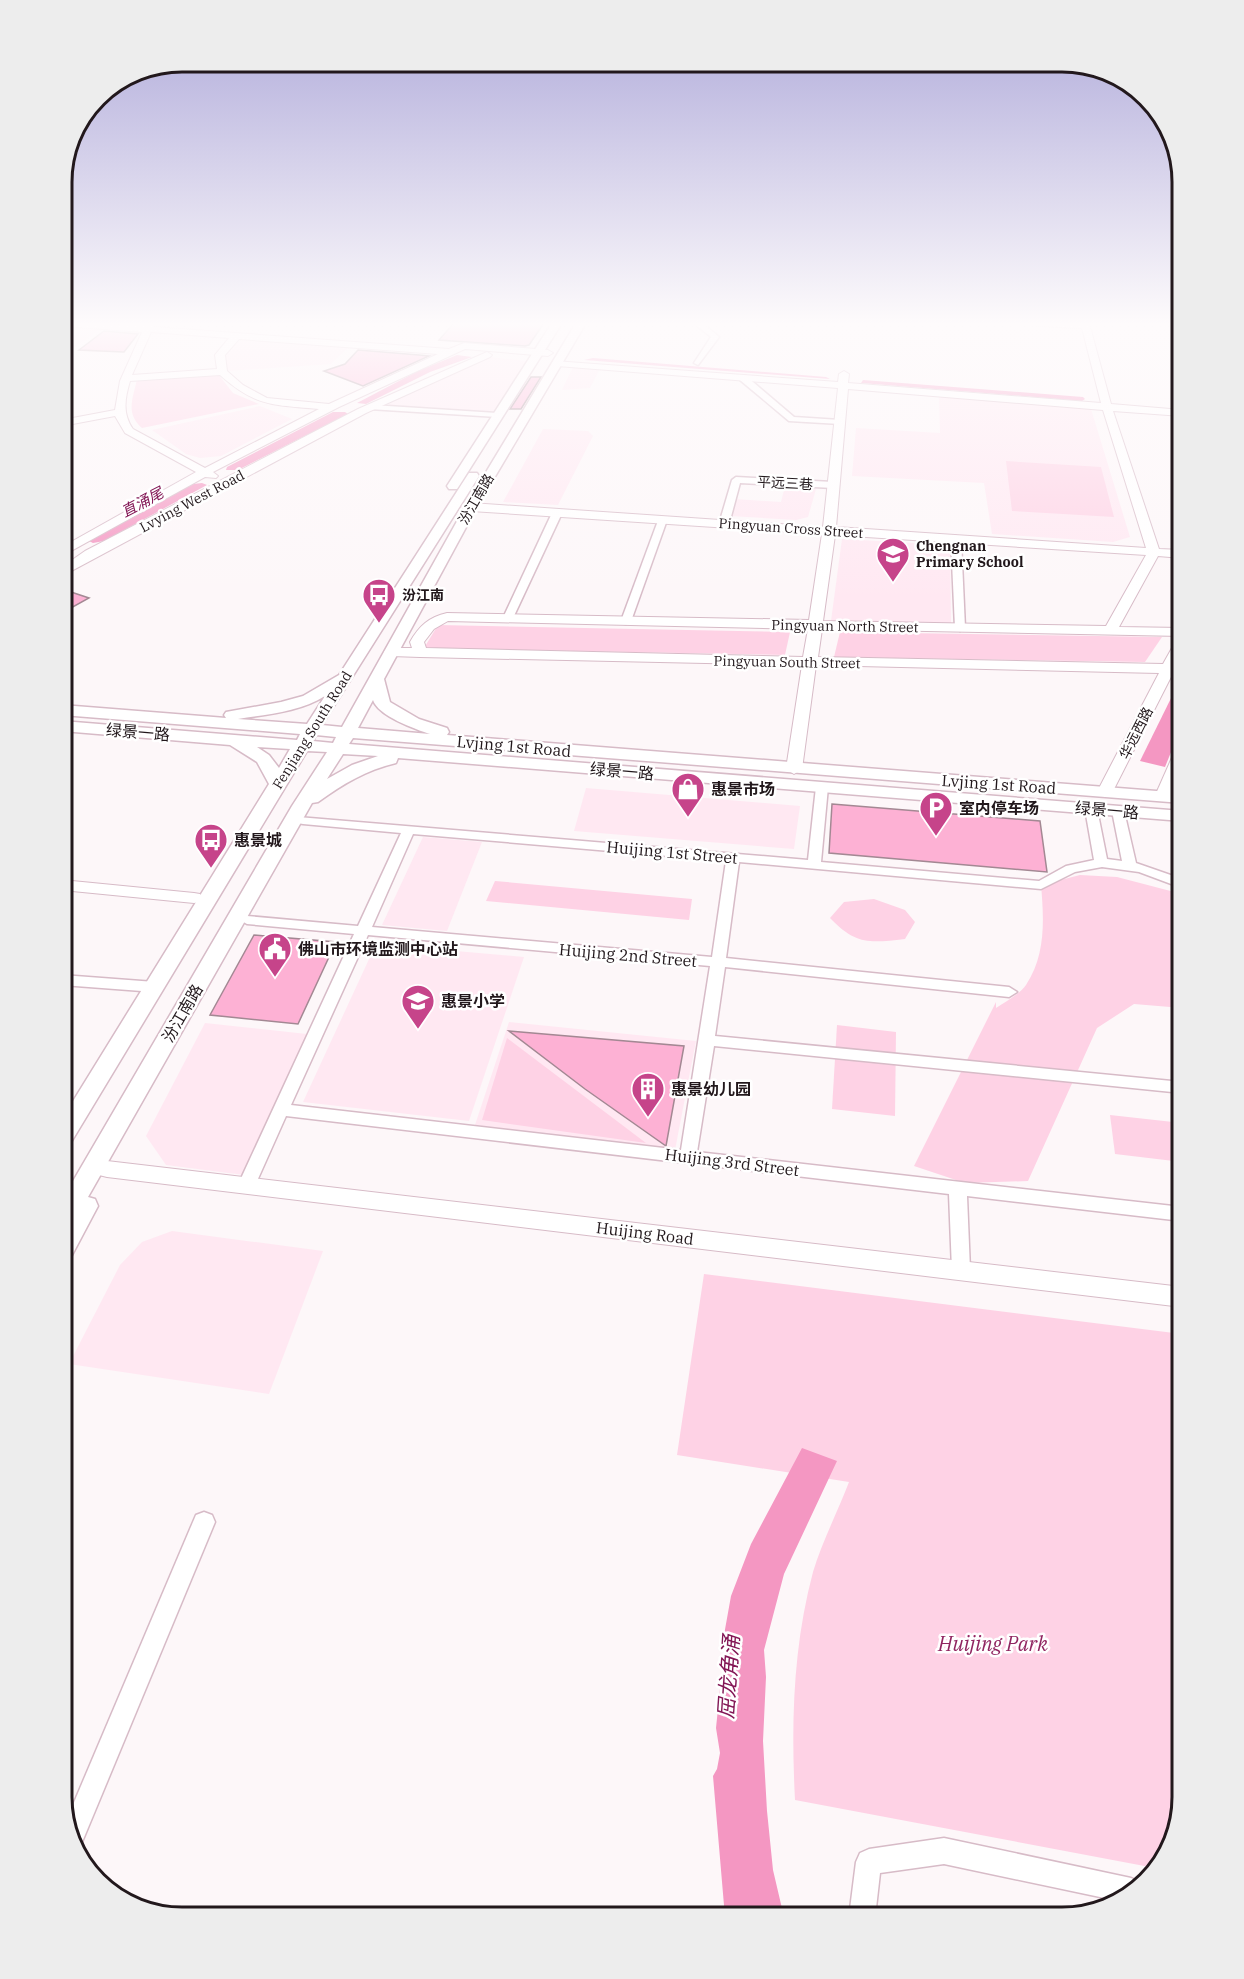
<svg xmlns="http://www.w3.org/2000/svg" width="1244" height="1979" viewBox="0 0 1244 1979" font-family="'IBM Plex Serif','Noto Sans SC',serif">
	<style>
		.built { fill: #ffe8f2 }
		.green { fill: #fed2e5 }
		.water { fill: #f497c2 }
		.building { fill: #fdb1d4; stroke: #a38893; stroke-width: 1.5 }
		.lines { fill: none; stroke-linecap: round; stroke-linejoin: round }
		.minor-casing { stroke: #d7bbc7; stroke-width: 3 }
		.tertiary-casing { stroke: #d7bbc7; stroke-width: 2 }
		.secondary-casing { stroke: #d7bbc7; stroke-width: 3 }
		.minor { fill: #fff; fill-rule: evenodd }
		.tertiary { fill: #fff; fill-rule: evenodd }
		.secondary { fill: #fff; fill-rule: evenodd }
		.labels { text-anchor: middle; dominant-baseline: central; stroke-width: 5; stroke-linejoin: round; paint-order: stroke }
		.far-street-label { font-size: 14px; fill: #22181c; stroke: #fff }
		.far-poi-label { font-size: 14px; font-weight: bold; fill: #22181c; stroke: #fff; text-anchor: start }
		.far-water-label { font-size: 15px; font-style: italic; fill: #831756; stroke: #fff }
		.street-label { font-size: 16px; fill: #22181c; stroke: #fff }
		.poi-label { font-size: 16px; font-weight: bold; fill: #22181c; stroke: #fff; text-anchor: start }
		.near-park-label { font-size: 20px; font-style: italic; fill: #902561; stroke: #fff }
		.near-water-label { font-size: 21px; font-style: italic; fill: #831756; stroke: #fff }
		.rim { fill: none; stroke: #22181c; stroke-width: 3 }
	</style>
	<rect width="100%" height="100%" fill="#fdf7f9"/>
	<g class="built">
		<path d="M73,328L101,329L72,349H62V330Z"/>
		<path d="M248,339L349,346V347L331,364L227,371L225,357L240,340Z"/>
		<path d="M489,357L527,361L500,409L495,412L389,405V403Z"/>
		<path d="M578,366L601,367L590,388L562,390L572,369Z"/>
		<path d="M939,397L1091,409L1130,537L1113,542L992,534L984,483L852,476L856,428L940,433Z"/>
		<path d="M260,406L292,419L221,456L200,458L186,454L152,430Z"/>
		<path d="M543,429L588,431L593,436L558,505L503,502Z"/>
		<path d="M785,486L816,489L808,517L796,520L730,516L735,499L781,502Z"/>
		<path d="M842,539L950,545L951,623L831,621Z"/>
		<path d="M586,788L800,806L794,849L574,831Z"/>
		<path d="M423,837L482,842L447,931L382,925Z"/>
		<path d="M376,944L524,957L469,1121L303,1102Z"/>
		<path d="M509,1022L696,1041L675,1150L475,1125Z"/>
		<path d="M205,1023L307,1034L244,1175L166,1165L146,1136Z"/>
		<path d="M172,1231L323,1251L269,1394L69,1364L120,1265L142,1242Z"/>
	</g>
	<g class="green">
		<path d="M218,374L233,393L259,404L142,428C125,413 133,399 137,379Z"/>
		<path d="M1006,461L1101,467L1114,517L1012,511Z"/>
		<path d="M438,625L790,632L785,655L424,648Z"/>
		<path d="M840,632L1162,637L1145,662L834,657Z"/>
		<path d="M1080,875L1117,877L1182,894V1008L1134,1004L1097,1028L1028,1181L965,1183L914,1166L996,1002V1008C1005,1002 1020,994 1026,985C1046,955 1044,919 1041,885Z"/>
		<path d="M495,881L692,899L689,920L486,901Z"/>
		<path d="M874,899L905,910L915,922L905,939C869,943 856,945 830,918L844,902Z"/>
		<path d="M837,1025L896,1032L895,1116L832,1109Z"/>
		<path d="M507,1038L646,1143L482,1120Z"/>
		<path d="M1110,1115L1182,1123V1162L1115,1154Z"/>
		<path d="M704,1274L1182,1334V1797L1166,1858L1155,1868L795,1800C791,1723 793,1647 813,1572C822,1542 838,1511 849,1482L677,1455Z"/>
	</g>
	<g class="water">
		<path d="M457,355L472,357L430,372L366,404L357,403L418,371Z"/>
		<path d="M593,358L826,377L830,379L584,360Z"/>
		<path d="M863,380L1083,397L1085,399L1082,401L861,383Z"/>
		<path d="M333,412H345L348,414L238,470H226L227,467Z"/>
		<path d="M202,483L207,485L104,541L93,543L87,540L193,484Z"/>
		<path d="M1179,682H1182V725L1165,767L1140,761Z"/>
		<path d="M802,1448L837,1461L784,1574L764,1650L766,1677L763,1741L767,1811L773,1870L784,1917H725L713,1776L717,1769L720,1753L716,1728L721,1679L726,1663L724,1635L731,1596L751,1544Z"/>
	</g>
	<g class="building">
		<path d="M454,323H544L529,345L525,346L439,340Z"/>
		<path d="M104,331L138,334L124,352L79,350Z"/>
		<path d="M358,350L419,355L429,356L363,386L324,371L345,364Z"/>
		<path d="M531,377H541L521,409H510Z"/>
		<path d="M62,589L89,598L62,613Z"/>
		<path d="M832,804L1040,821L1047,872L829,853Z"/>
		<path d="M254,935L336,942L298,1024L210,1015Z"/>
		<path d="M509,1031L684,1046L666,1146L585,1089Z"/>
	</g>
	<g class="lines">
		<g class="minor-casing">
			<g id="minor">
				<path d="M694,323H702L719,337L698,365L694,363L711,337Z"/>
				<path d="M740,376H746L794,417L840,420L844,422L840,424L789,421L740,380Z"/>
				<path d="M372,405L497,413L501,415L497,417L369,409L368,407Z"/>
				<path d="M736,477L833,482L837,485L833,488L740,483L729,524L721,526L719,524L732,480Z"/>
				<path d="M557,510L562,513L513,618L508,621L504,620L503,618L552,513Z"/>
				<path d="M659,518L667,520L631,621L626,624L622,623L621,621Z"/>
				<path d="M956,536L961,539L965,628L960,631L955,628L951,539Z"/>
				<path d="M822,783L828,787L821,862L1039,881L1066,866L1094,860L1085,809L1091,805L1097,809L1107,859L1122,861L1112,811L1118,807L1124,811L1136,863L1182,879V888L1139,872L1102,867L1075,872L1041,889L739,862L726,958L1009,987L1017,992L1009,997L725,967L715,1036L1182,1082V1093L714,1046L697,1152L1182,1207V1221L967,1196L970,1270L967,1275L961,1277L955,1275L952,1270L949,1194L286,1116L253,1190L247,1191L241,1190L238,1185L354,934L247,924L240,920L247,916L358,926L401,833L303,824L298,823L297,820L298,817L808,860L816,787ZM413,834L726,861L712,957L372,927ZM368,935L710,966L681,1150L291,1105Z"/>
				<path d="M62,975L155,982L162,987L155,992L62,985Z"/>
				<path d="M204,1512L212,1515L215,1522L80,1847L74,1849L67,1819L193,1522L196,1515Z"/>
				<path d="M944,1838L1131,1878L1140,1882L1119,1901L944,1864L880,1873L875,1917H849L856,1862L860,1853L869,1849Z"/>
			</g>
		</g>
		<g class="tertiary-casing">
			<g id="tertiary">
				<path d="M62,323L145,326L147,323H155L154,327L449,349L464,343L548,350L553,353L548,356L465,349L339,407L213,472L218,476L216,478L205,477L62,556V547L196,472L125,433L115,416L62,426V420L115,410L120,381L142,332L65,326ZM151,332L229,338L215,355L217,369L132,375ZM239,339L438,354L329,404L267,398L243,385L227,371L225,355ZM220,375C256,407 273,405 319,409L205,468L133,429C122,413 125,398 130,381Z"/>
				<path d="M1032,323H1089L1111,404L1182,410V416L1113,411L1159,549L1182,550V558L1158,556L1119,627L1182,628V636L822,629L818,657L1163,664L1177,639L1182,638V655L1178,665H1182V673H1173L1111,795L1105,797L1097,792L1159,673L816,665L802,769L794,774L786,769L802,665L420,657L391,656L384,652L391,648H412L410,642C419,626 429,617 447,613L809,620L822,534L471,511L465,507L471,503L823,527L838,388L557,366L552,363L554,361L838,382L839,374L844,371L849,374L848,383L1101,403L1082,328L1037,326ZM848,389L1103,410L1146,548L836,527ZM835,535L1146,555L1106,626L823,621ZM448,621L808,629L803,657L426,648L424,642L434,629Z"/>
				<path d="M487,352L492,355L490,357L366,413L62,576V567L85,551L358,409Z"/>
				<path d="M1182,748C1183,762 1180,797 1163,801L1157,799L1155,796L1174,753Z"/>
				<path d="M62,880L194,893L200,894L203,898L200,902L194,903L62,890Z"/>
				<path d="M107,1161L1182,1287V1307L107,1177L99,1175L96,1169L99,1163Z"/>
			</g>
		</g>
		<g class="secondary-casing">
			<g id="secondary">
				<path d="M552,323H562L459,486L457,489H449L447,486Z"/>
				<path d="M576,323H586L477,507L384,679L390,702L419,719L447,728L449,732L447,735L1182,793V803L353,738L349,744L1182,811V821L398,758L396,763C366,770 343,784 318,802L312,803L88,1197L95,1199L98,1206L71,1257L62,1260V1200L292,806L327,752L307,751L70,1144L62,1146V1119L269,784L257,762L230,745L62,731V721L297,740L300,734L62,715V705L226,718L224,715L226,712L281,702L303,696L339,675L467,476L469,473H477L479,476L322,725L342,727L465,507ZM325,696L307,724L238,719C268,714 300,712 325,696ZM373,700C378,716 415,729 430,734L358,728ZM316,735L336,737L333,743L313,741ZM257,747L290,749L279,768L269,755ZM343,754L378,756L352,765L327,779Z"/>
			</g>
		</g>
		<use href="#minor" class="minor"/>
		<use href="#tertiary" class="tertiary"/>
		<use href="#secondary" class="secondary"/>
	</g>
	<linearGradient id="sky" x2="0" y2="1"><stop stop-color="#ada8d9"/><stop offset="0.54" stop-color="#fefbfc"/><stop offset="1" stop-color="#fefbfc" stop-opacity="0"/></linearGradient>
	<rect width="1244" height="600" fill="url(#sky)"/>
	<defs>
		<g id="school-pin" transform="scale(1.725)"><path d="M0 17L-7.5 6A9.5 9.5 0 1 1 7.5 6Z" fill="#c6448a" stroke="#fff"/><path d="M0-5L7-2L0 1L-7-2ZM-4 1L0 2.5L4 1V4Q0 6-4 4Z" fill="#fff"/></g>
		<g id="bus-pin" transform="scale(1.725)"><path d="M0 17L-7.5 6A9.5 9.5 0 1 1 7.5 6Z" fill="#c6448a" stroke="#fff"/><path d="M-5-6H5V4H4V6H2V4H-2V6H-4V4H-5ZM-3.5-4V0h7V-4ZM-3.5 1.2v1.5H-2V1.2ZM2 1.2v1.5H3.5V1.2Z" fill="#fff"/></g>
		<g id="shop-pin" transform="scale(1.725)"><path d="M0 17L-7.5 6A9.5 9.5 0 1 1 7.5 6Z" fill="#c6448a" stroke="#fff"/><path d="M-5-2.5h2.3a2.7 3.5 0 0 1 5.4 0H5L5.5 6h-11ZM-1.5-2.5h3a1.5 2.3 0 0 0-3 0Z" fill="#fff"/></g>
		<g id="parking-pin" transform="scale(1.725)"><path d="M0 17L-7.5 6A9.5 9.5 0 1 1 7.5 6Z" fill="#c6448a" stroke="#fff"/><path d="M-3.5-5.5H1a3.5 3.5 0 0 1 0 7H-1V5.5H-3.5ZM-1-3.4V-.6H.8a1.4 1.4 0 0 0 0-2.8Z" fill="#fff"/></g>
		<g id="civic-pin" transform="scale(1.725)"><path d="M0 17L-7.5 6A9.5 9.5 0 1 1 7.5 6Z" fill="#c6448a" stroke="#fff"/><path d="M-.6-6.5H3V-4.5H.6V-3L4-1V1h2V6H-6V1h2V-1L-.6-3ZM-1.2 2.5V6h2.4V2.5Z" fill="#fff"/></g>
		<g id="building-pin" transform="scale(1.725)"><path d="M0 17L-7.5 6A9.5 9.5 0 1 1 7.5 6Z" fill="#c6448a" stroke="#fff"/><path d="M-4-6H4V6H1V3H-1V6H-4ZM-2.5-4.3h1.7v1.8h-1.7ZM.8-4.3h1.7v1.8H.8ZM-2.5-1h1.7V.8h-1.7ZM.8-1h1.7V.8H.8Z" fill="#fff"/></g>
	</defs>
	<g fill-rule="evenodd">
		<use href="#school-pin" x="893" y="554"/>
		<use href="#bus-pin" x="379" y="595"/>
		<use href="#shop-pin" x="688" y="789"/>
		<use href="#parking-pin" x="936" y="808"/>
		<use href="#bus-pin" x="211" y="840"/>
		<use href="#civic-pin" x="275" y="949"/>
		<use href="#school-pin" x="418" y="1001"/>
		<use href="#building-pin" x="648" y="1089"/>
	</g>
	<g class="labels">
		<g class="far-street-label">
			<text transform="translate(785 483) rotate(3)">平远三巷</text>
			<text transform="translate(476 499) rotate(-60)">汾江南路</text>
			<text transform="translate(192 501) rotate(-28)">Lvying West Road</text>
			<text transform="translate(791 528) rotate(4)">Pingyuan Cross Street</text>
			<text transform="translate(845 626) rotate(1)">Pingyuan North Street</text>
			<text transform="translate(787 662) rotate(1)">Pingyuan South Street</text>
			<text transform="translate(312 730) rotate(-58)">Fenjiang South Road</text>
			<text transform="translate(1136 733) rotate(-63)">华远西路</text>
		</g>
		<g class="far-poi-label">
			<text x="916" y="546">Chengnan<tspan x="916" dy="16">Primary School</tspan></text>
			<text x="402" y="595">汾江南</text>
		</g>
		<g class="far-water-label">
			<text transform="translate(142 502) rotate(-28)">直涌尾</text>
		</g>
		<g class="street-label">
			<text transform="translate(138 732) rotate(5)">绿景一路</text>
			<text transform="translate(514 746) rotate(5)">Lvjing 1st Road</text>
			<text transform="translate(622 771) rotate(5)">绿景一路</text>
			<text transform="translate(999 784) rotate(4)">Lvjing 1st Road</text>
			<text transform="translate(1107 810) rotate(5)">绿景一路</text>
			<text transform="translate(672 852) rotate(5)">Huijing 1st Street</text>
			<text transform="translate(628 955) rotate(5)">Huijing 2nd Street</text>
			<text transform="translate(182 1013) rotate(-60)">汾江南路</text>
			<text transform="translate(732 1162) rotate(7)">Huijing 3rd Street</text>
			<text transform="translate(645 1233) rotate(7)">Huijing Road</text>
		</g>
		<g class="poi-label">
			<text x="711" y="789">惠景市场</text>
			<text x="959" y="808">室内停车场</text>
			<text x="234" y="840">惠景城</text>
			<text x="298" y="949">佛山市环境监测中心站</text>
			<text x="441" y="1001">惠景小学</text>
			<text x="671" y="1089">惠景幼儿园</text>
		</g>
		<g class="near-park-label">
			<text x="993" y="1643">Huijing Park</text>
		</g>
		<g class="near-water-label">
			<text transform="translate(728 1677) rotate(-86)">屈龙角涌</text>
		</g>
	</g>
	<path d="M0 0H1244V1979H0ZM182 72H1062A110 110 0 0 1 1172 182V1797A110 110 0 0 1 1062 1907H182A110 110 0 0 1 72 1797V182A110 110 0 0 1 182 72Z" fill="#ededed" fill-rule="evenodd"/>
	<path class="rim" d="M182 72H1062A110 110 0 0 1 1172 182V1797A110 110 0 0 1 1062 1907H182A110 110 0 0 1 72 1797V182A110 110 0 0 1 182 72Z"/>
</svg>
